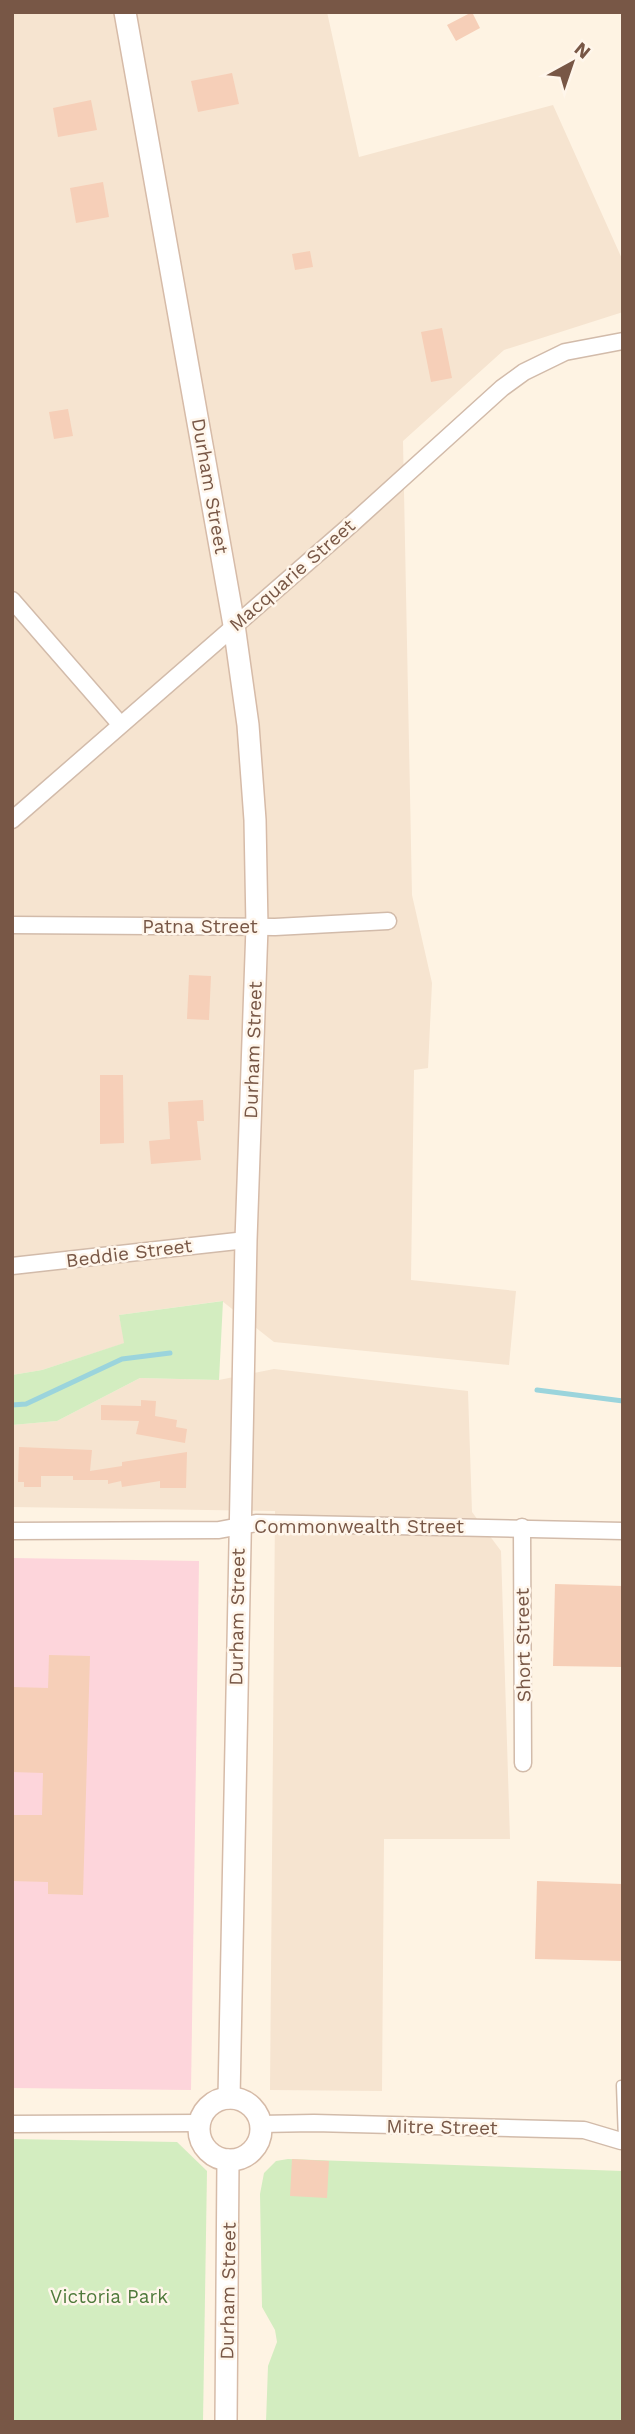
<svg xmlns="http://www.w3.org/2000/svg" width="635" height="2434" viewBox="0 0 635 2434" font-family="'Work Sans',sans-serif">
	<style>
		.residential { fill: #f6e4d0 }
		.medical { fill: #fdd5db }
		.green { fill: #d3edc0 }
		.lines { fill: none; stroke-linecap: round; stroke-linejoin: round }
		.stream { stroke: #9bd4dc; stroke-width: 5 }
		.building { fill: #f6cfb8 }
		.lane-casing { stroke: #d2bbaa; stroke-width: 11 }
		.street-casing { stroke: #d2bbaa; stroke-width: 19 }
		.secondary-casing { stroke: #d6bba8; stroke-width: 24 }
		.lane { stroke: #fff; stroke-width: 8 }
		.street { stroke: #fff; stroke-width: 16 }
		.secondary { stroke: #fff; stroke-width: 21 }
		.labels { text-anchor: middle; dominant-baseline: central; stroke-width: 5; stroke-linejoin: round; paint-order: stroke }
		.street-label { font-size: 19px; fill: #785746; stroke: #fff6eb }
		.park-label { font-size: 19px; fill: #4f7a3b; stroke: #fff6eb }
	</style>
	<rect width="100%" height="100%" fill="#fef3e3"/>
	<g class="residential">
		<path d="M12,12H327L359,157L553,105L623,261V312L504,350L403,441L412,895L432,983L428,1068L414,1070L411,1280L516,1291L509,1365L274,1342L222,1301L119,1315L125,1343L42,1370L12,1375Z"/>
		<path d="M274,1369L468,1391L472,1512L501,1551L510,1839H384L382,2091L270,2090L275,1511L12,1507V1425L57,1421L140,1378L219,1380Z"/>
	</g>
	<path class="medical" d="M12,1558L199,1561L191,2090L12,2088Z"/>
	<g class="green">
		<path d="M223,1301L219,1380L140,1378L57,1421L12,1425V1375L42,1370L124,1343L119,1315Z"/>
		<path d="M12,2139L177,2142L207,2171L203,2422H12Z"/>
		<path d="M288,2159L623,2171V2422H266L268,2366L277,2342L275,2330L262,2307L260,2194L264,2173L276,2161Z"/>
	</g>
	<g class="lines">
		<g class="stream">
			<path d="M537,1390L623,1401"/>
			<path d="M12,1405L26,1404L122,1359L170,1353"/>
		</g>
	</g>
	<g class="building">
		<path d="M472,12L480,28L456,41L447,25Z"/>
		<path d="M232,73L239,104L198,112L191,81Z"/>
		<path d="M91,100L97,130L58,137L53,108Z"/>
		<path d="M103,182L109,217L76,223L70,188Z"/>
		<path d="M310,251L313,267L295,270L292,254Z"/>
		<path d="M442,328L452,378L431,382L421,332Z"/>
		<path d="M68,409L73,436L54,439L49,412Z"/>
		<path d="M189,975L211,976L209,1020L187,1019Z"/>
		<path d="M100,1075H123L124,1143L100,1144Z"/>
		<path d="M203,1100L204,1121H197L201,1160L151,1164L149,1141L170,1139L168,1102Z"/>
		<path d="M141,1400L156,1401L155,1416L177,1420L176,1427L187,1429L185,1443L136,1434L139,1421L101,1420V1405L141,1406Z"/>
		<path d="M19,1447L92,1450L90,1471L122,1466V1462L187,1452L186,1488H160V1481L122,1487L121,1481L108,1484V1480H73V1476H41V1487H24V1482H18Z"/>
		<path d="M555,1584L623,1586V1667L553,1666Z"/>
		<path d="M49,1655L90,1656L83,1895L48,1894V1882L12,1881V1815H42L43,1773L12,1772V1687L48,1688Z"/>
		<path d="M537,1881L623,1884V1961L535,1959Z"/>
		<path d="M292,2159L329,2161L327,2198L290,2196Z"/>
	</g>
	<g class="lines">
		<g class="lane-casing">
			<path id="lane" d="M621,2085L623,2140"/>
		</g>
		<g class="street-casing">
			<g id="street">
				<path d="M12,600L120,724"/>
				<path d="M12,820L354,522L502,388L524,372L565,352L623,341"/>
				<path d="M12,925L275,927L388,921"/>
				<path d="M12,1266L246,1240"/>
				<path d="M522,1527L523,1763"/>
				<path d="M12,1531L219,1530L256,1523L623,1531"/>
				<path d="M12,2124L199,2123"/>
				<path d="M260,2124L314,2123L584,2130L621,2141"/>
			</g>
		</g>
		<g class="secondary-casing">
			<g id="secondary">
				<path d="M125,12L234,625L248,725L255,820L257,927L246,1240L229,2098"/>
				<circle cx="230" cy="2129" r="31"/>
				<path d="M226,2422L228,2160"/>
			</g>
		</g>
		<use href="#lane" class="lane"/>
		<use href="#street" class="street"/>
		<use href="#secondary" class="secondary"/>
	</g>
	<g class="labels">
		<g class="street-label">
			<text transform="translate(210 486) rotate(80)">Durham Street</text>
			<text transform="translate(292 575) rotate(-41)">Macquarie Street</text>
			<text x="200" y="926">Patna Street</text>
			<text transform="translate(253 1050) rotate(-88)">Durham Street</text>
			<text transform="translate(129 1253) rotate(-7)">Beddie Street</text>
			<text x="359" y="1526">Commonwealth Street</text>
			<text transform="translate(237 1617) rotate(-89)">Durham Street</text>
			<text transform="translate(523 1645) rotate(-91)">Short Street</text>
			<text transform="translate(442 2127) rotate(1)">Mitre Street</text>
			<text transform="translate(228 2291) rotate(-89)">Durham Street</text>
		</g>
		<g class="park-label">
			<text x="109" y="2296">Victoria Park</text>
		</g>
	</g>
	<rect width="635" height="2434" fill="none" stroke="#785746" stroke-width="28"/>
	<g transform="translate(572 63) rotate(40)" stroke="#fff6eb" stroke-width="5" paint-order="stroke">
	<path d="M0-5L12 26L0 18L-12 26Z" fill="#785746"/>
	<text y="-10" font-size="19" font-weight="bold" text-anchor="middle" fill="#785746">N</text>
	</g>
</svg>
